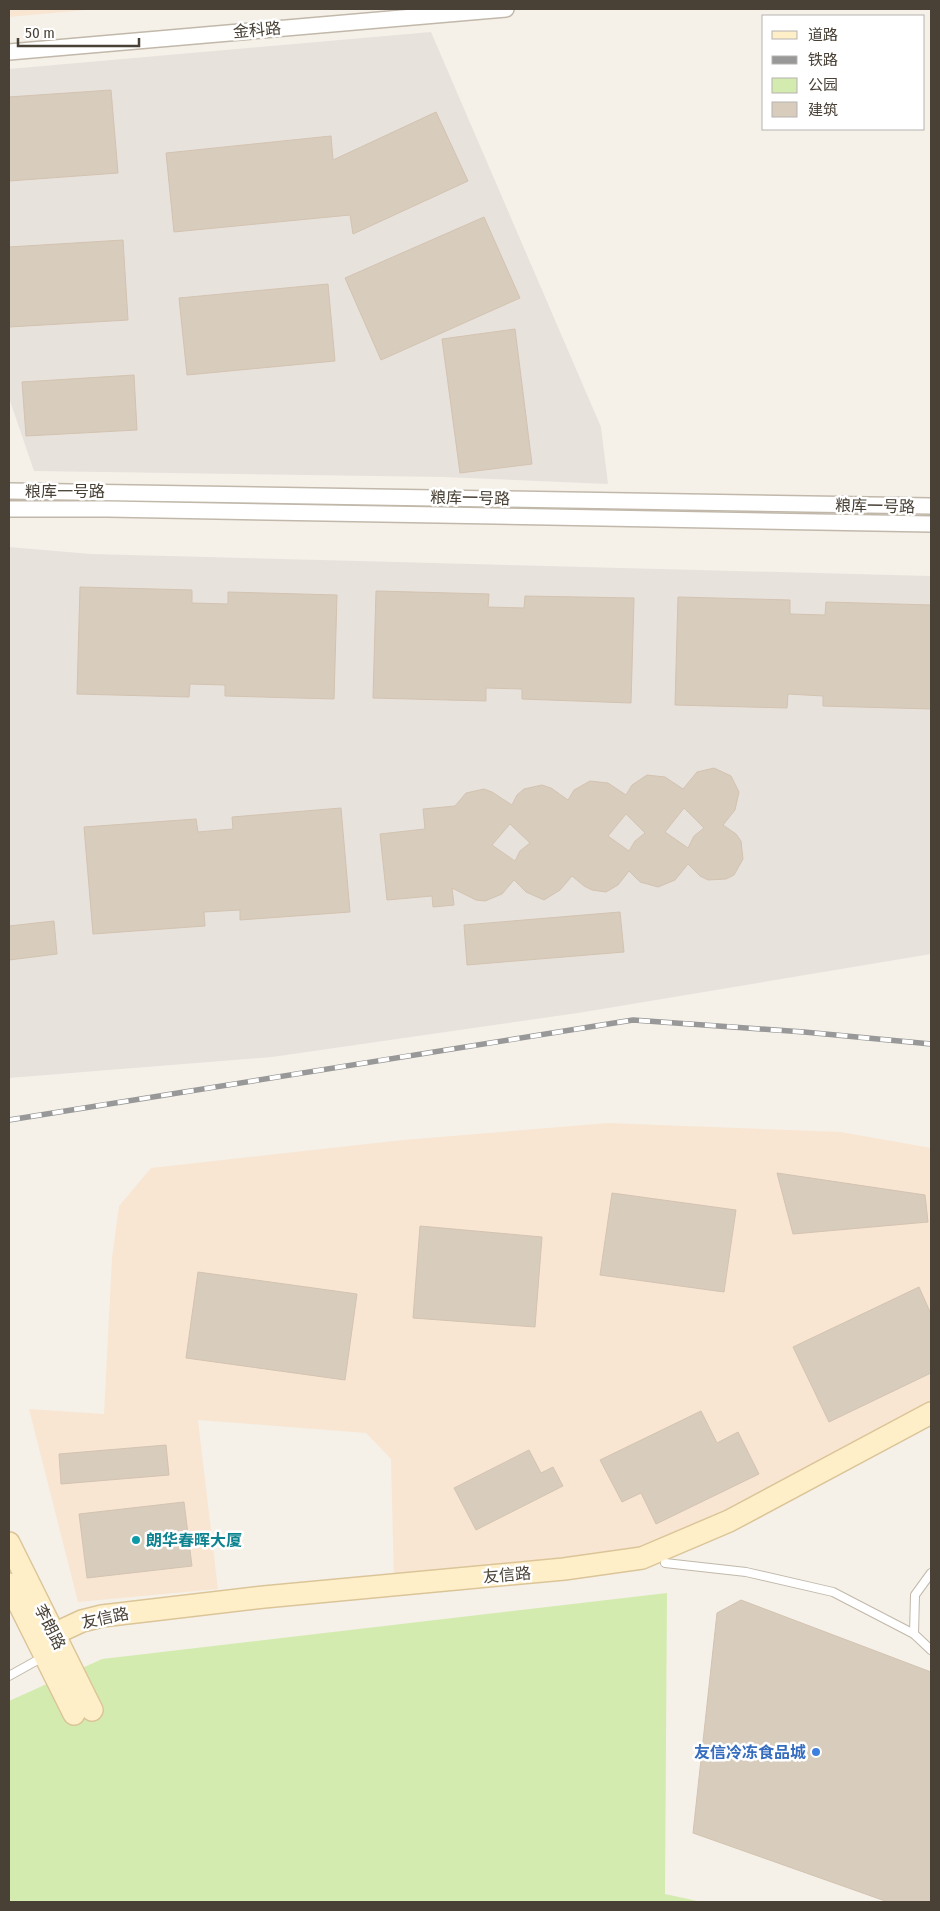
<svg xmlns="http://www.w3.org/2000/svg" width="940" height="1911" viewBox="0 0 940 1911" font-family="'Fira Sans Condensed','Noto Sans SC',sans-serif">
	<style>
		.commercial { fill: #f8e6d3 }
		.industrial { fill: #e8e2dd }
		.green { fill: #d4ebaf }
		.building { fill: #d8ccbd; stroke: #d3c3b0; fill-rule: evenodd }
		.lines { fill: none; stroke-linecap: round; stroke-linejoin: round }
		.lane-casing { stroke: #c1b8aa; stroke-width: 10 }
		.street-casing { stroke: #c1b8aa; stroke-width: 18 }
		.secondary-casing { stroke: #dbc598; stroke-width: 24 }
		.lane { stroke: #fff; stroke-width: 8 }
		.street { stroke: #fff; stroke-width: 15 }
		.secondary { stroke: #ffefc9; stroke-width: 21 }
		.rail-casing { stroke: #989898; stroke-width: 5.5 }
		.rail { stroke: #fff; stroke-width: 4; stroke-dasharray: 11; stroke-linecap: butt }
		.culture-dot { fill: #0f9aa8; stroke: #fff; stroke-width: 2 }
		.shop-dot { fill: #3f7fe0; stroke: #fff; stroke-width: 2 }
		.labels { text-anchor: middle; dominant-baseline: central; stroke-width: 5; stroke-linejoin: round; paint-order: stroke }
		.street-label { font-size: 16px; fill: #494136; stroke: #fff }
		.culture-label { font-size: 16px; font-weight: bold; fill: #0d838f; stroke: #fff; text-anchor: start }
		.shop-label { font-size: 16px; font-weight: bold; fill: #366cbe; stroke: #fff; text-anchor: end }
	</style>
	<rect width="100%" height="100%" fill="#f5f1e9"/>
	<g class="commercial">
		<path d="M9,9H97L9,17Z"/>
		<path d="M608,1123L841,1132L931,1148V1415L640,1560L394,1581L391,1459L366,1433L198,1420L218,1589L78,1602L29,1409L104,1414L112,1258L119,1206L151,1168L403,1140Z"/>
	</g>
	<g class="industrial">
		<path d="M431,32L601,427L608,484L442,477L34,471L9,398V69Z"/>
		<path d="M9,547L91,554L931,576V954L578,1013L272,1057L9,1078Z"/>
	</g>
	<path class="green" d="M667,1593L665,1894L702,1902H9V1701L102,1659Z"/>
	<g class="building">
		<path d="M111,90L118,173L9,181V97Z"/>
		<path d="M436,112L468,181L353,234L350,215L174,232L166,153L331,136L333,160Z"/>
		<path d="M484,217L520,298L381,360L345,278Z"/>
		<path d="M123,240L128,320L9,327V247Z"/>
		<path d="M328,284L335,361L187,375L179,298Z"/>
		<path d="M515,329L532,464L460,473L442,339Z"/>
		<path d="M134,375L137,430L26,436L22,382Z"/>
		<path d="M80,587L192,590V603L228,604V592L337,595L334,699L225,696V685L190,684L189,697L77,694Z"/>
		<path d="M376,591L489,594L488,607L524,608L525,596L634,598L631,703L522,699V689L486,688V701L373,698Z"/>
		<path d="M678,597L790,600V614L825,615L826,602L931,605V709L823,706V696L788,694L787,708L675,705Z"/>
		<path d="M714,768L731,776L739,792L735,810L723,825L736,834L741,841L743,859L734,875L726,879L708,880L700,876L688,864L675,880L658,887L640,882L629,871L618,885L606,892L592,890L584,886L572,876L560,890L544,900L526,892L514,880L502,894L485,901L476,900L452,888L454,905L433,907L432,896L387,900L380,834L425,829L423,809L455,806L466,793L484,789L492,792L512,805L517,795L524,789L542,785L551,788L568,800L574,790L590,781L608,783L626,795L632,785L647,775L665,777L683,789L697,772ZM684,808L704,828L694,836L688,848L665,832ZM626,814L645,833L635,841L629,851L608,836ZM510,824L530,843L520,851L515,861L492,845Z"/>
		<path d="M341,808L350,912L240,920V910L204,912L205,926L93,934L84,827L196,819L198,832L233,829L232,817Z"/>
		<path d="M620,912L624,952L467,965L464,925Z"/>
		<path d="M54,921L57,954L9,960V926Z"/>
		<path d="M777,1173L925,1195L928,1222L793,1234Z"/>
		<path d="M612,1193L736,1210L724,1292L600,1275Z"/>
		<path d="M420,1226L542,1237L535,1327L413,1318Z"/>
		<path d="M198,1272L357,1294L345,1380L186,1358Z"/>
		<path d="M919,1287L931,1314V1373L829,1422L793,1347Z"/>
		<path d="M701,1411L717,1443L738,1432L759,1474L656,1524L641,1493L622,1502L600,1460Z"/>
		<path d="M166,1445L169,1475L61,1484L59,1454Z"/>
		<path d="M529,1450L541,1473L553,1467L563,1486L476,1530L454,1488Z"/>
		<path d="M184,1502L192,1566L87,1578L79,1514Z"/>
		<path d="M741,1600L931,1672V1902H888L693,1833L717,1613Z"/>
	</g>
	<g class="lines">
		<g class="lane-casing">
			<g id="lane">
				<path d="M665,1563L746,1572L833,1592L914,1634"/>
				<path d="M931,1573L915,1595L914,1634L931,1650"/>
				<path d="M9,1676L43,1657"/>
			</g>
		</g>
		<g class="street-casing">
			<g id="street">
				<path d="M9,52L506,9"/>
				<path d="M9,491L931,506"/>
				<path d="M9,509H108L931,524"/>
			</g>
		</g>
		<g class="secondary-casing">
			<g id="secondary">
				<path d="M9,1543L92,1710"/>
				<path d="M9,1584L74,1714"/>
				<path d="M54,1634L82,1621L102,1616L264,1597L564,1569L642,1558L729,1521L931,1413"/>
			</g>
		</g>
		<use href="#lane" class="lane"/>
		<use href="#street" class="street"/>
		<use href="#secondary" class="secondary"/>
		<g class="rail-casing">
			<path id="rail" d="M9,1120L633,1020L804,1032L931,1044"/>
		</g>
		<use href="#rail" class="rail"/>
	</g>
	<circle class="culture-dot" cx="136" cy="1540" r="5"/>
	<circle class="shop-dot" cx="816" cy="1752" r="5"/>
	<g class="labels">
		<g class="street-label">
			<text transform="translate(257 30) rotate(-5)">金科路</text>
			<text x="65" y="491">粮库一号路</text>
			<text transform="translate(470 498) rotate(1)">粮库一号路</text>
			<text transform="translate(875 506) rotate(1)">粮库一号路</text>
			<text transform="translate(507 1575) rotate(-5)">友信路</text>
			<text transform="translate(105 1618) rotate(-12)">友信路</text>
			<text transform="translate(50 1627) rotate(63)">李朗路</text>
		</g>
		<g class="culture-label">
			<text x="146" y="1540">朗华春晖大厦</text>
		</g>
		<g class="shop-label">
			<text x="806" y="1752">友信冷冻食品城</text>
		</g>
	</g>
	<rect width="940" height="1911" fill="none" stroke="#494136" stroke-width="20"/>
	<rect x="762" y="15" width="162" height="115" fill="#ffffff" stroke="#b6b3af"/>
	<rect x="772" y="31" width="25" height="8" fill="#ffefc9" stroke="#b6b3af"/>
	<text x="808" y="40" font-size="15" fill="#494136">道路</text>
	<rect x="772" y="56" width="25" height="8" fill="#989898" stroke="#b6b3af"/>
	<text x="808" y="65" font-size="15" fill="#494136">铁路</text>
	<rect x="772" y="78" width="25" height="15" fill="#d4ebaf" stroke="#b6b3af"/>
	<text x="808" y="90" font-size="15" fill="#494136">公园</text>
	<rect x="772" y="102" width="25" height="15" fill="#d8ccbd" stroke="#b6b3af"/>
	<text x="808" y="115" font-size="15" fill="#494136">建筑</text>
	<path d="M18 38v8h121v-8" fill="none" stroke="#494136" stroke-width="2.5"/>
	<text x="25" y="38" font-size="15" fill="#494136" stroke="#ffffff" stroke-width="4" paint-order="stroke">50 m</text>
</svg>
